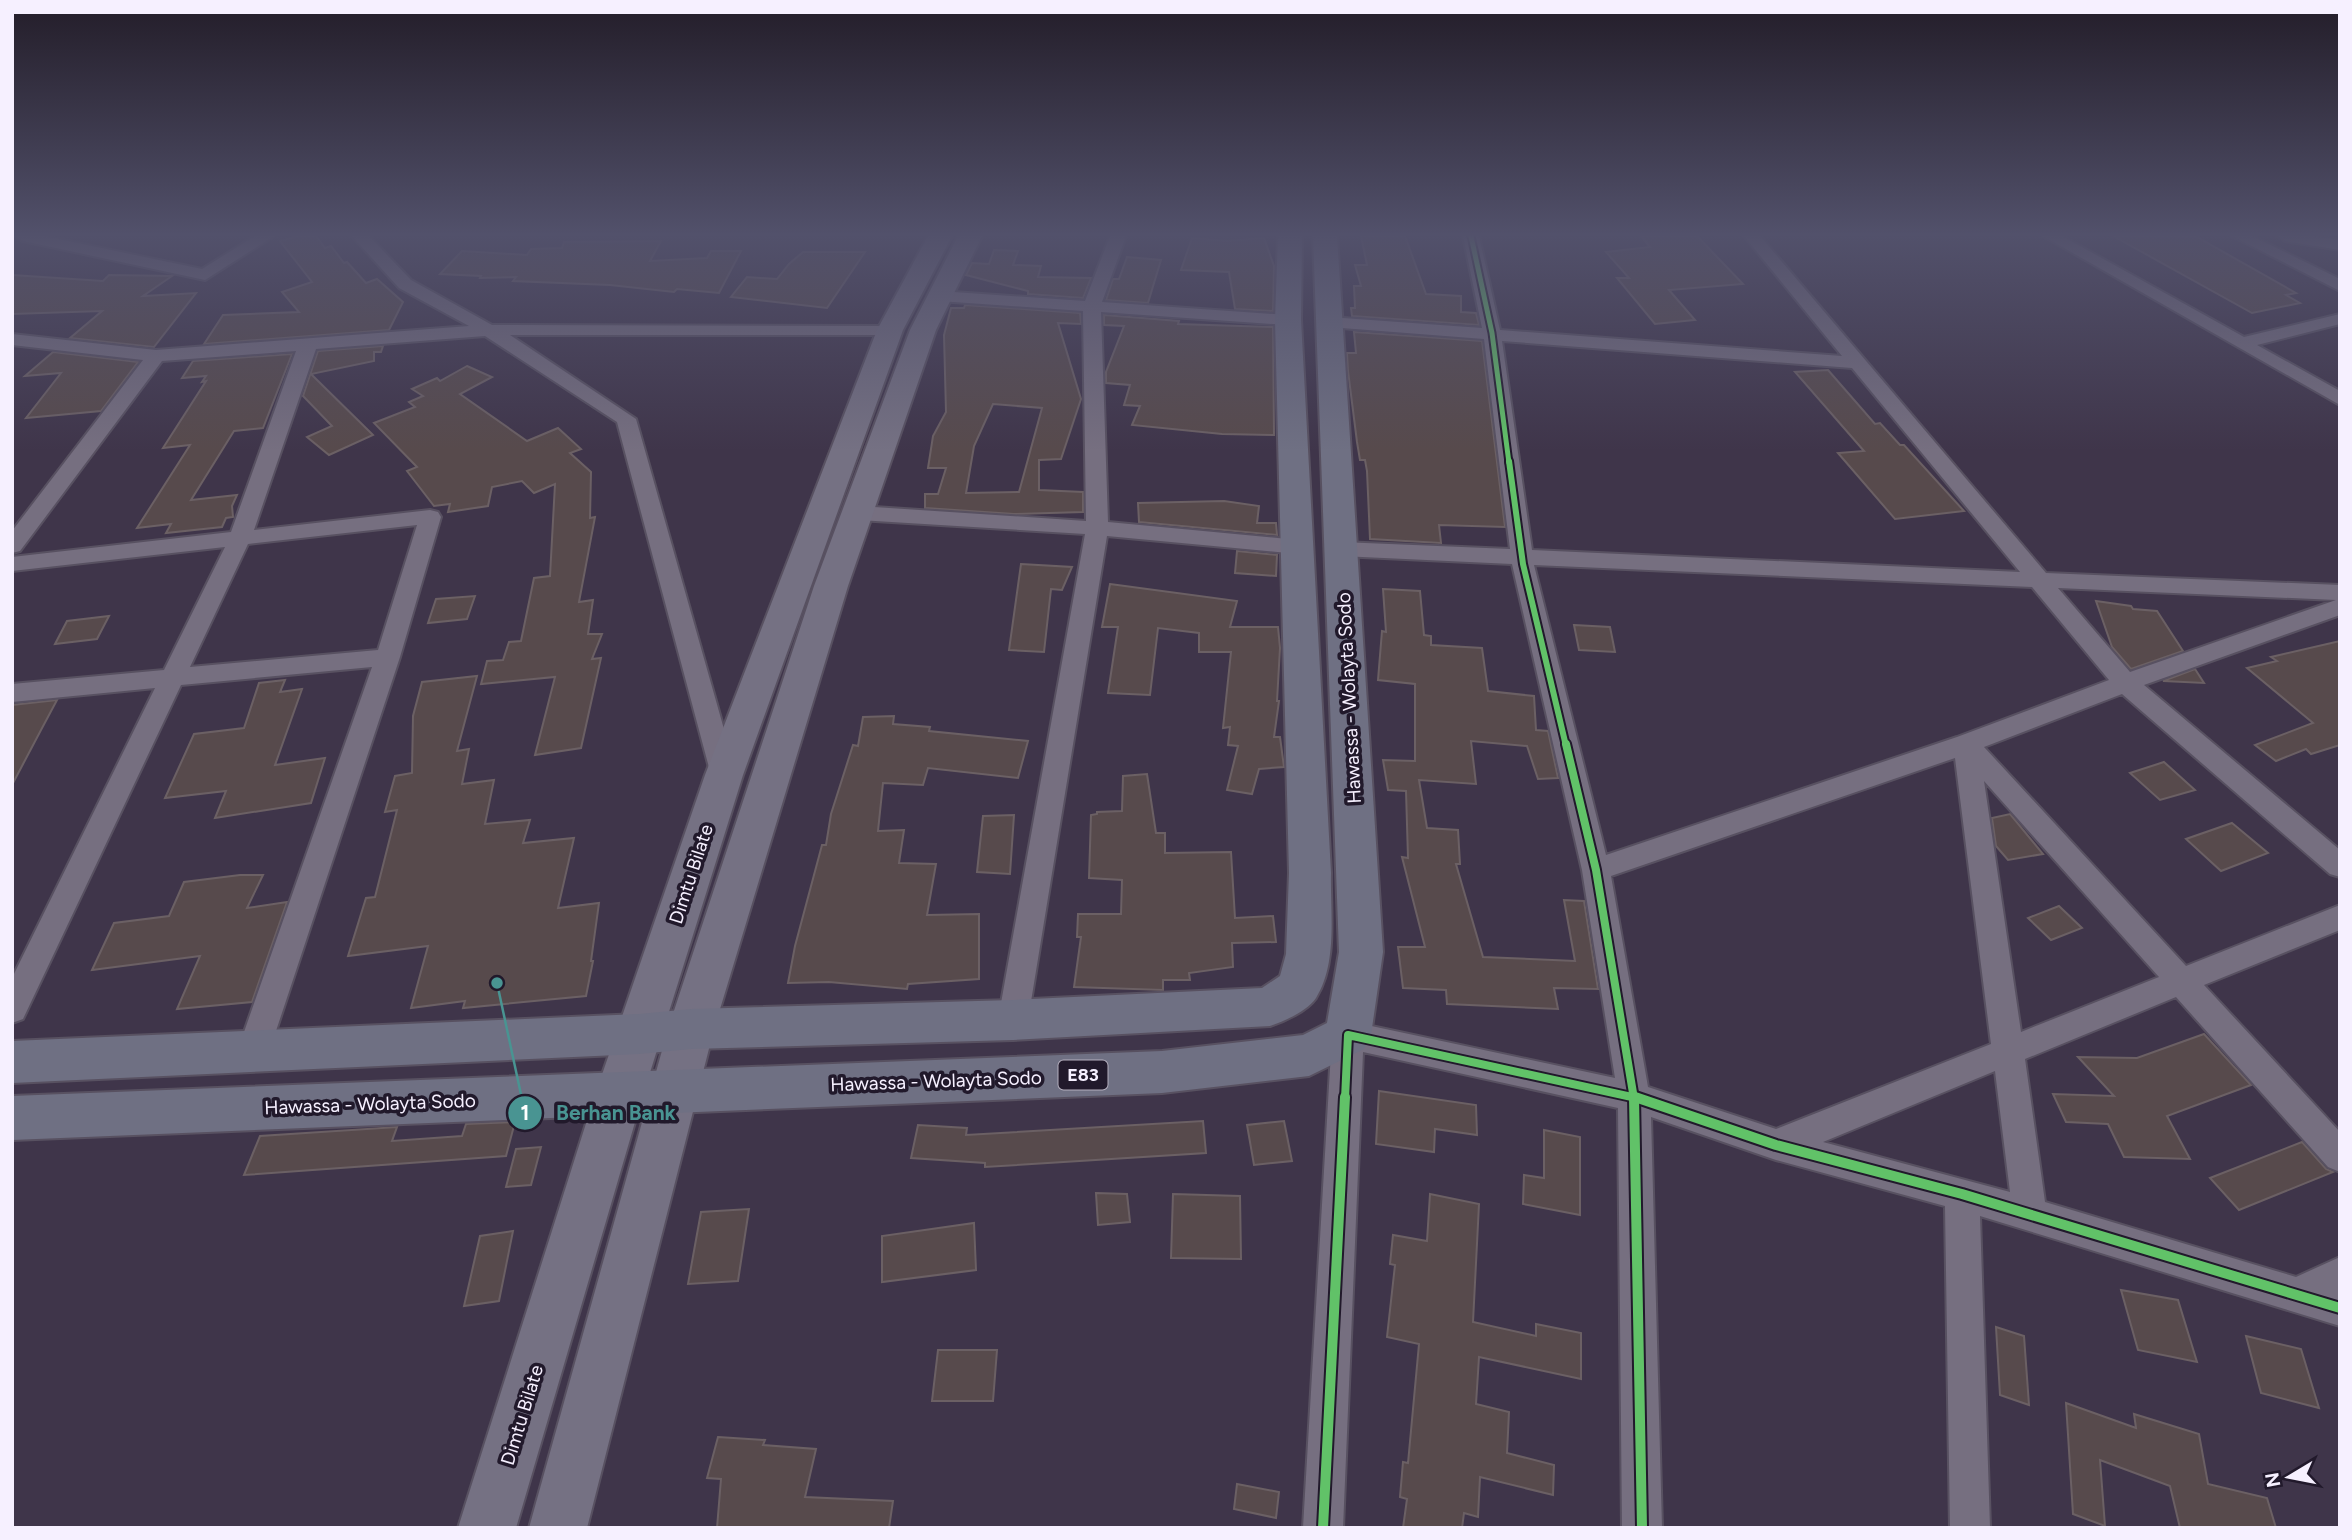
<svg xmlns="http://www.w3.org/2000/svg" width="2352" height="1540" viewBox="0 0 2352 1540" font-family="Figtree,sans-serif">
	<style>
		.building { fill: #574a4c; stroke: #6b6064; stroke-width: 2; fill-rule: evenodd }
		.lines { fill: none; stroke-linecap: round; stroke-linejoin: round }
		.street-casing { stroke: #585161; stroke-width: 4 }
		.secondary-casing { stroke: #585161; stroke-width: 4 }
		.primary-casing { stroke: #585161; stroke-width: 4 }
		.street { fill: #766f80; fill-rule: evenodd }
		.secondary { fill: #757183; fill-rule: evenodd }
		.primary { fill: #6f7083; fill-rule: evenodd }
		.cycleway-far3-casing { stroke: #21192b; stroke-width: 9 }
		.cycleway-far2-casing { stroke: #21192b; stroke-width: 10 }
		.cycleway-far1-casing { stroke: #21192b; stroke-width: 12 }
		.cycleway-casing { stroke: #21192b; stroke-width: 14 }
		.cycleway-far3 { stroke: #61c268; stroke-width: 5 }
		.cycleway-far2 { stroke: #61c268; stroke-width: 6 }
		.cycleway-far1 { stroke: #61c268; stroke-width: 8 }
		.cycleway { stroke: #61c268; stroke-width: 10 }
		.labels { text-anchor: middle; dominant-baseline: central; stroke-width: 7; stroke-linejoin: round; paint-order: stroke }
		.shield { fill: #21192b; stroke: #b6b0bf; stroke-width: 2 }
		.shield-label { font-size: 18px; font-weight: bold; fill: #f6f0ff }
		.street-label { font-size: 19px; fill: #f6f0ff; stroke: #21192b }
		.leader { fill: none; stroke: #499492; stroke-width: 2.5 }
		.callout-dot { fill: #499492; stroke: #21192b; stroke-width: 2.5 }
		.mark-label { font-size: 21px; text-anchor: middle; font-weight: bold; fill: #fff }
		.callout-label { font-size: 21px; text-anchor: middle; font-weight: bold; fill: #499492; stroke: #21192b; stroke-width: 7; stroke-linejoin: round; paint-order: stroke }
	</style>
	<rect width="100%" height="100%" fill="#3f354a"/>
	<g class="building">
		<path d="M299,236H316L325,248L331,246L344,263L347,262L366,283L377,279L403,302L389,330L204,344L223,315L299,312L282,292L312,282L280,241Z"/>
		<path d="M1361,236H1405L1426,294L1461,296V312L1476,313L1479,325L1352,316L1351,308H1355L1354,286H1361L1355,265H1367Z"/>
		<path d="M1641,236H1697L1743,284L1669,290L1695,320L1655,324L1617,278H1629L1606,252L1650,247Z"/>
		<path d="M2113,236L2197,237L2296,293L2286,295L2300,303L2252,313Z"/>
		<path d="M1192,238L1227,241L1264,238L1274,266L1273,311L1235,309L1229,272L1181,270Z"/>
		<path d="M661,241L650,261L707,258L711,251H741L719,293L677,289L674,292L610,285L513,281L516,277L480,278L481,276L440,274L462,251L527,255L531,249L562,248L564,242Z"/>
		<path d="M994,250L1018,251L1013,265L1041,266L1038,277L1091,278L1083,298L1028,294V291L966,275L972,263L989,264Z"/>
		<path d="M803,252H865L827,308L731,297L747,277L777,279L789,264Z"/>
		<path d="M1127,257L1161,260L1148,303L1106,300L1113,279H1119Z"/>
		<path d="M12,275L103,281L109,275L172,276L143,296L196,293L154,347L70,338L102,311L12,314Z"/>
		<path d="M965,305L1080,313L1081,324L1058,323L1081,399L1061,459L1039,460V490L1083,492V512L1014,514L925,508V494H938L946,468H928L933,436L946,412L944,335L951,308H964ZM993,404L1042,408L1019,492L966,493L974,446Z"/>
		<path d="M1104,315L1179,321L1178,324L1273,327L1274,435L1222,434L1132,425L1140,406L1124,405L1130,385L1106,383V372L1124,326L1104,325Z"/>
		<path d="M1354,332L1482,341L1505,527L1439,525L1441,543L1370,539L1367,471L1365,460H1360L1357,442L1348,371L1347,353H1356Z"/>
		<path d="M383,346L381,352H374V361L311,374L373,435L329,455L307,437L332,426L303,396L318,351Z"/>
		<path d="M53,352L138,362L101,411L26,418L61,373L25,376Z"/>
		<path d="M292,354L263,428L234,431L191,500L237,495L232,506L233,517L226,518L222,527L166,533L171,524L137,528L190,445L163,448L206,381L202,382L206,376L182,378L193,361Z"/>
		<path d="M467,366L492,377L460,394L527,441L558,428L581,449L570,453L591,472L590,518L595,517L579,602L593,600L588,634H602L592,659L601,658L581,748L535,755L555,677L481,684L487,661L503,660L509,642L521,641L534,578L550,576L555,484L534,493L522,481L492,487L488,506L448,512L450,504L434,506L407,471L417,467L374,423L415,407L409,402L423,396L412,389L437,378L440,381Z"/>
		<path d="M1828,370L1875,424L1880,423L1900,445H1904L1964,511L1895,519L1838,453L1864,451L1795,372Z"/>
		<path d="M1224,501L1259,506L1257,523H1276L1277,535L1139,522L1138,503Z"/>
		<path d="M1237,551L1277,555L1276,576L1235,573Z"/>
		<path d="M1021,564L1072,567L1062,590L1051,589L1044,652L1009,650Z"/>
		<path d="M1110,584L1237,601L1230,627H1278L1280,648L1277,701H1279L1274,737H1280L1284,767L1259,769L1252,794L1227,790L1238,746L1228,745L1230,727L1223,728L1231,652H1199V633L1158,628L1150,695L1108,693L1118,627H1102Z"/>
		<path d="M1383,589L1420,591L1424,635L1431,636V645L1482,648L1488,691L1534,696L1536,730L1548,731L1558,778L1538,779L1527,746L1471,741L1476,784L1419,780L1427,828L1458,830L1460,864H1456L1483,957L1575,961L1564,900L1584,901L1598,989L1554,988L1558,1009L1447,1004L1446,990L1403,988L1398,947H1425L1402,857L1408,858L1406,791L1388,790L1383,760L1415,761V684L1378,680L1382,631L1386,632Z"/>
		<path d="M475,596L467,619L428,623L436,599Z"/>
		<path d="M2096,601L2131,606L2133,609L2157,611L2183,651L2131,669L2112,647Z"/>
		<path d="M109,616L97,639L55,644L67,621Z"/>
		<path d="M1574,625L1610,627L1615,652L1579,650Z"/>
		<path d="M2340,641V745L2311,754L2306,749L2276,761L2255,745L2313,723L2247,668L2277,661L2271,657Z"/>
		<path d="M2195,669L2204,683L2163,681Z"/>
		<path d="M477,676L457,751L469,749L462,784L494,780L485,824L530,820L523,843L574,838L558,908L599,903L591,961H593L586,996L463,1008L465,1001L411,1008L428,946L348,956L366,898L375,897L397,810L385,812L395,776L412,773L413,716L422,682Z"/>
		<path d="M285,680L280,692L302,689L275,765L325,758L311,803L215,818L226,791L165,798L194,734L244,728L259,683Z"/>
		<path d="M57,700L41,730L12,785V705Z"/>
		<path d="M894,716L893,724L930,727L929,731L1028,741L1018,778L928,768L923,785L883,783L878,831L904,830L899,863L936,864L927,915L979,914V979L908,984L907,989L829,982L788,983L795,946L822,845H826L831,814L853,745L858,746L863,717Z"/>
		<path d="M2164,762L2195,790L2160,800L2130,773Z"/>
		<path d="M1147,774L1156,833H1165V853L1231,852L1235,918L1273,916L1276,942L1232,943L1233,967L1189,973L1190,980H1163V990L1074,987L1081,937H1077L1078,914H1121L1122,880L1089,878L1091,815L1097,814V812L1122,811L1123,776Z"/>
		<path d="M2010,814L2043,854L2008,860L1996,846L1992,818Z"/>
		<path d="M1014,815L1010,874L977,872L983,816Z"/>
		<path d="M2232,823L2268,853L2221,871L2186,839Z"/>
		<path d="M240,875H263L247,908L287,902L252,1002L177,1009L200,956L92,970L114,923L169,916L184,882Z"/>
		<path d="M2059,906L2082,928L2051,940L2028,918Z"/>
		<path d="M2204,1034L2251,1085L2167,1116L2190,1159L2124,1157L2108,1124L2066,1122L2053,1094L2114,1096L2078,1057L2137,1058Z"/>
		<path d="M1379,1091L1476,1105L1477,1135L1435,1129L1434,1152L1376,1144Z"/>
		<path d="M1203,1121L1206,1153L985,1167V1163L911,1158L918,1125L967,1128L966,1135Z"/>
		<path d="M1284,1121L1292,1161L1254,1165L1247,1125Z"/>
		<path d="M515,1122L506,1156L244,1175L260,1136L397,1127L392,1141L462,1136L466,1124Z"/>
		<path d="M1544,1130L1580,1137V1215L1523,1204L1524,1175L1544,1178Z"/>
		<path d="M2302,1142L2326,1169L2333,1172L2239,1210L2210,1178Z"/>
		<path d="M541,1147L531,1185L506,1187L516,1149Z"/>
		<path d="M1096,1193L1127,1194L1130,1222L1098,1225Z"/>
		<path d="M1173,1194L1240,1196L1241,1259L1171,1258Z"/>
		<path d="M1430,1194L1479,1204L1473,1322L1536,1336V1324L1581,1333V1379L1479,1357L1476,1404L1509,1412L1507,1453L1554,1465L1553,1495L1480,1477L1478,1517L1464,1513L1462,1528H1403L1407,1499L1400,1497L1403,1462L1408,1463L1419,1344L1387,1337L1395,1265L1390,1264L1393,1235L1427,1241Z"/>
		<path d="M749,1209L738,1281L688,1284L701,1212Z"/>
		<path d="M974,1223L976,1270L882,1282V1236Z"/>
		<path d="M513,1231L499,1301L464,1306L480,1236Z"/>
		<path d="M2121,1290L2178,1300L2197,1362L2138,1350Z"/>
		<path d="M1996,1327L2024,1336L2029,1405L2000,1395Z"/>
		<path d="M2246,1336L2301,1349L2319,1408L2261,1393Z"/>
		<path d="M938,1350H997L993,1401H932Z"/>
		<path d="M2066,1403L2136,1428L2134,1414L2199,1434L2208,1484L2267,1498L2276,1528H2180L2170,1486L2100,1460L2105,1526L2073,1514Z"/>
		<path d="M718,1437L765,1440L763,1445L816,1449L805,1497L893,1501L889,1528H717L721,1479L707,1478Z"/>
		<path d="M1237,1484L1279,1492L1276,1518L1234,1509Z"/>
	</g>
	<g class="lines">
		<g class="street-casing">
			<g id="street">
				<path d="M15,236H44L202,269L255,236H274L205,280L23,241Z"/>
				<path d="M352,236H369L411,280L492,325L896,326L899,330L890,335H510L636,419L737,775L733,782L724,785L715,782L711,775L617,422L485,336L316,349L254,530L430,510L438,512L441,517L400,657L269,1052L264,1062L253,1066L242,1062L237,1052L372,667L181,685L23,1019L12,1023V978L155,688L12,702V684L164,670L225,547L12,571V557L231,532L296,351L162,361L20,551L12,553V531L143,360L12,345V334L156,350L469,326L399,288ZM417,525L378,650L190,667L248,544Z"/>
				<path d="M1110,236H1126L1102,302L1288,315L1297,320L1288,325L1101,312L1108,522L1298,540L1306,542L1309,547L1306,552L1298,554L1107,536L1028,1020L1024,1029L1013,1033L1002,1029L998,1020L1085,534L859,520L851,518L848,513L851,508L859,506L1086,521L1083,311L939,301L930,296L939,291L1085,301Z"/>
				<path d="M1463,236H1479L1500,330L1842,356L1744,236H1760L2046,573L2340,585V615L2144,685L2340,850V877L2330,874L2122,694L1984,747L2186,966L2340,905V930L2204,985L2340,1132V1172L2328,1167L2176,997L2025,1059L2045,1202L2296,1277L2340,1257V1326L1980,1216L1990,1528H1950L1945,1206L1776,1160L1651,1117L1662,1528H1622L1618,1108L1363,1052L1343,1528H1303L1332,1035L1337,1025L1348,1021L1615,1078L1582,870L1512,564L1341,556L1333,554L1330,549L1333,544L1341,542L1510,549L1484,339L1329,327L1320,322L1329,317L1482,328ZM1502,341L1852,368L2020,572L1532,550ZM1534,565L2032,587L2109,680L1957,737L1606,855ZM2058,588L2336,600L2130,672ZM1955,758L1991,1044L1776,1129L1648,1087L1611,876ZM1984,781L2159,977L2021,1032ZM1995,1071L2010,1192L1823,1142Z"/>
				<path d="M2043,236H2062L2244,337L2340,314V324L2257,345L2340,391V405Z"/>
				<path d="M2232,236H2252L2340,279V291Z"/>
				<path d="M2277,236H2313L2340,240V250L2285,241Z"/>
			</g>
		</g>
		<g class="secondary-casing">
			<g id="secondary">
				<path d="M928,236H952L903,330L743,775L643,1095L516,1528H458L595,1095L705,775L877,330Z"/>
				<path d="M958,236H982L936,330L848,586L714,1029L587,1528H529L668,1029L814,586L910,330Z"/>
			</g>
		</g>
		<g class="primary-casing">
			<g id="primary">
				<path d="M1278,236H1302L1301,320L1331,873C1330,912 1338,963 1316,998C1307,1011 1285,1021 1270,1026L1013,1040L691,1049L639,1054L12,1083V1041L639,1014L691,1009L1013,1000L1262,988L1280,976L1286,954L1289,873L1275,320Z"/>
				<path d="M1313,236H1337L1383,952L1371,1035L1364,1049L1309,1076L1162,1093L12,1140V1096L1162,1051L1303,1035L1327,1023L1339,952Z"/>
			</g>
		</g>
		<use href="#street" class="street"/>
		<use href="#secondary" class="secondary"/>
		<use href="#primary" class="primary"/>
		<g class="cycleway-far3-casing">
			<path id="cycleway-far3" d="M1471,236L1492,333L1509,463"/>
		</g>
		<g class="cycleway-far2-casing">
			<path id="cycleway-far2" d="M1509,461L1523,564L1566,746"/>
		</g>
		<g class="cycleway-far1-casing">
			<g id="cycleway-far1">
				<path d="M1566,744L1596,870L1634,1099"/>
				<path d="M1345,1099L1348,1035L1641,1099"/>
			</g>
		</g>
		<g class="cycleway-casing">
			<g id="cycleway">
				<path d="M1634,1097L1642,1528"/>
				<path d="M1635,1097L1776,1145L1962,1194L2340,1308"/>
				<path d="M1323,1528L1345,1097"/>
			</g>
		</g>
		<use href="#cycleway-far3" class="cycleway-far3"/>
		<use href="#cycleway-far2" class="cycleway-far2"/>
		<use href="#cycleway-far1" class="cycleway-far1"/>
		<use href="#cycleway" class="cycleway"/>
	</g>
	<linearGradient id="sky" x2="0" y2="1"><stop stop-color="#231d29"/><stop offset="0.52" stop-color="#52516b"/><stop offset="1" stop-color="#52516b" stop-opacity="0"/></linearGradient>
	<rect width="2352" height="451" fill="url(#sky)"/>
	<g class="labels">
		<rect class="shield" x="1058.5" y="1060.5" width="49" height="29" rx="5"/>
		<g class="shield-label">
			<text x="1083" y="1075">E83</text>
		</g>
		<g class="street-label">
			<text transform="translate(1349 698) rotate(-93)">Hawassa - Wolayta Sodo</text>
			<text transform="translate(691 874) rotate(-72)">Dimtu Bilate</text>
			<text transform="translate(936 1081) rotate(-2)">Hawassa - Wolayta Sodo</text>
			<text transform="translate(370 1104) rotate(-2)">Hawassa - Wolayta Sodo</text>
			<text transform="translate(522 1415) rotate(-73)">Dimtu Bilate</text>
		</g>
	</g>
	<path class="leader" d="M497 983L525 1113"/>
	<g class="callout-dot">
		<circle cx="497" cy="983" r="7"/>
		<circle cx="525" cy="1113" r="18"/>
	</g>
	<g class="mark-label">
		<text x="525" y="1120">1</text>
	</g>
	<g class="callout-label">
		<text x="616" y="1120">Berhan Bank</text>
	</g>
	<rect width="2352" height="1540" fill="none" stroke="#f6f0ff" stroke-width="28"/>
	<g transform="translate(2289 1477) rotate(260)" stroke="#21192b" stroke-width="5" paint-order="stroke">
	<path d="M0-5L12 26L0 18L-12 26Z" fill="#f6f0ff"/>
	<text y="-10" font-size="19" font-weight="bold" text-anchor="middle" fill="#f6f0ff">N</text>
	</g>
</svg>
